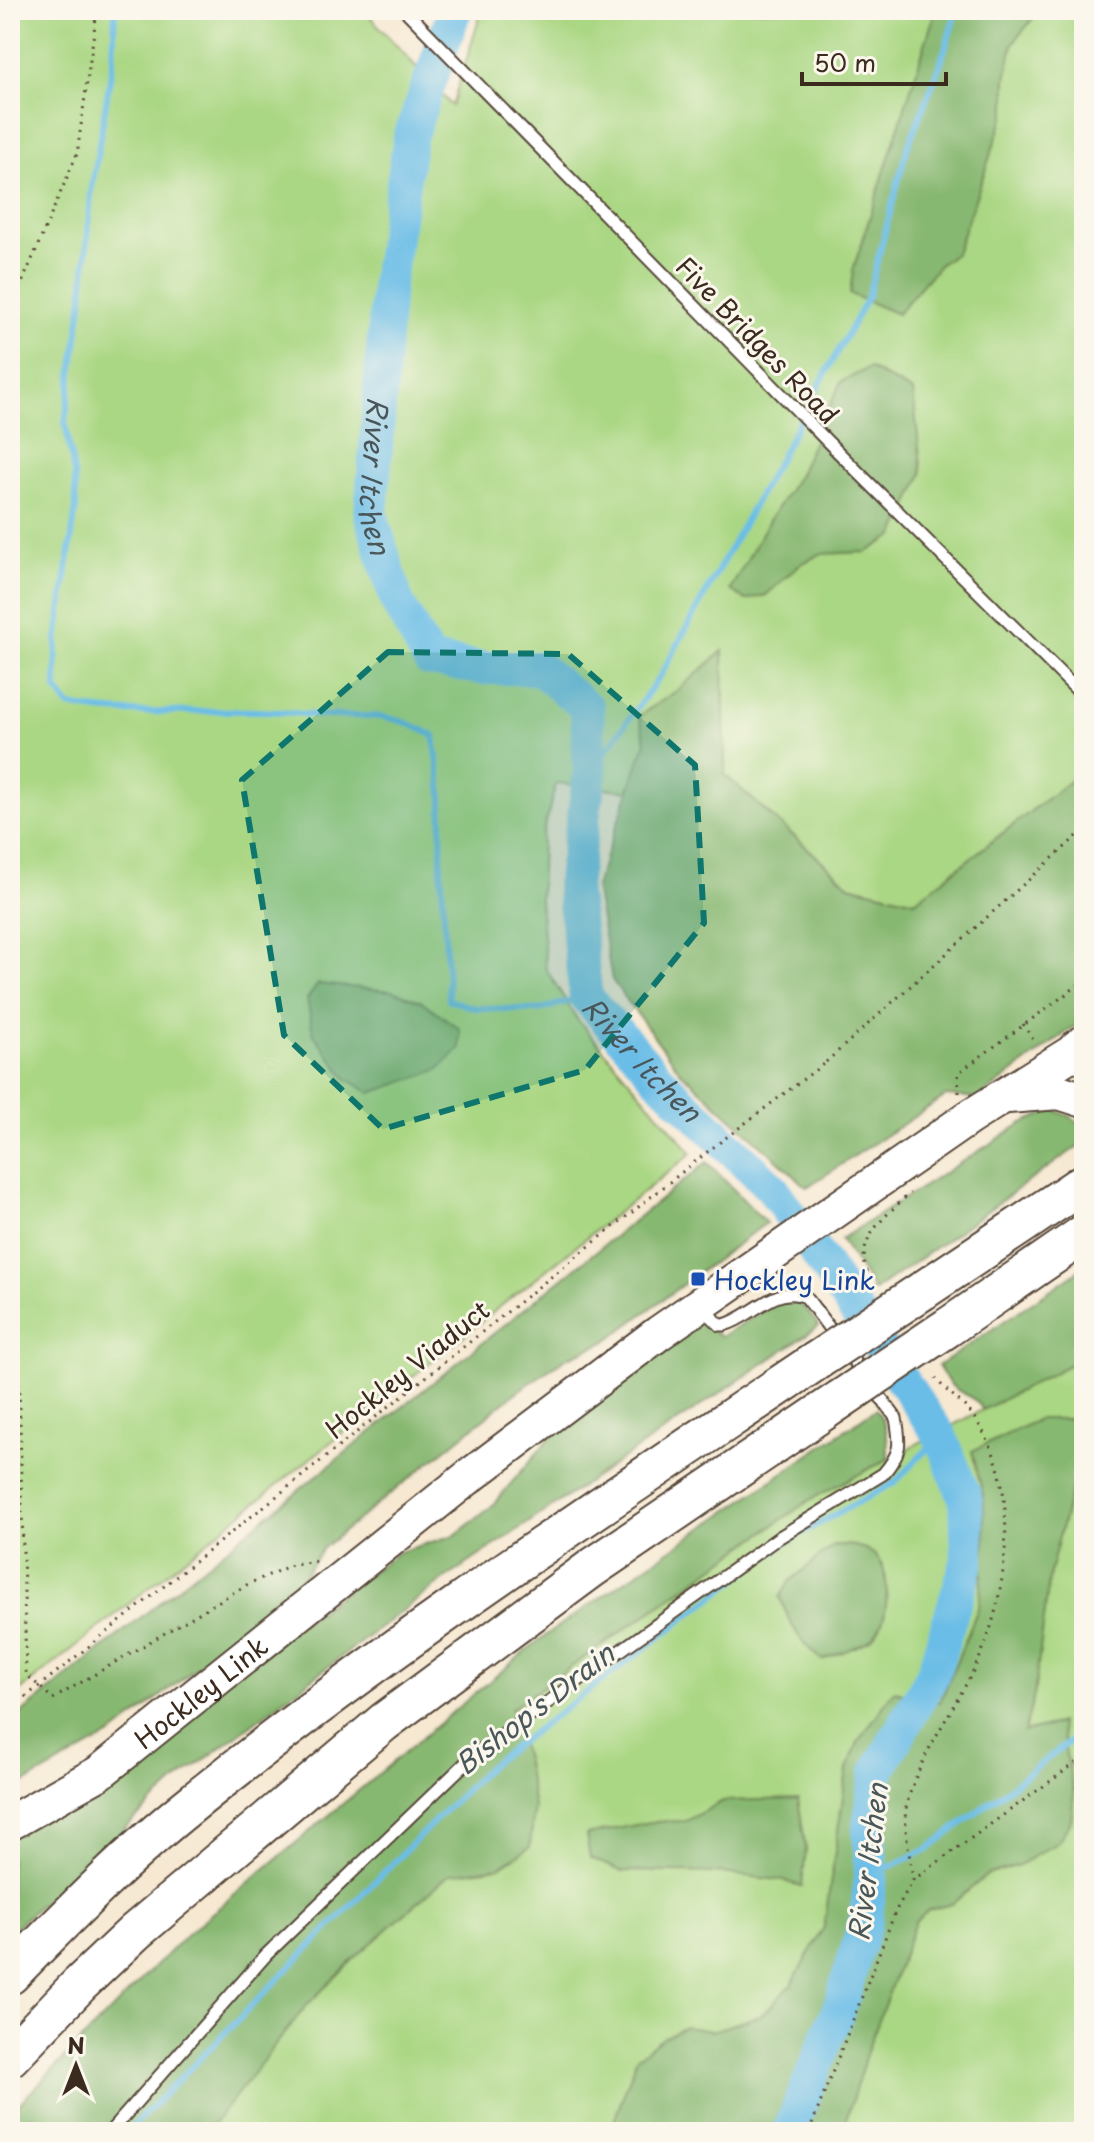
<svg xmlns="http://www.w3.org/2000/svg" width="1094" height="2142" viewBox="0 0 1094 2142" font-family="'Playpen Sans',sans-serif">
	<style>
		.green { fill: #aad783; stroke: #728050; stroke-width: 2 }
		.forest { fill: #87b871; stroke: #617148; stroke-width: 2 }
		.lines { fill: none; stroke-linecap: round; stroke-linejoin: round }
		.stream { stroke: #6bbde7; stroke-width: 6 }
		.river { stroke: #6bbde7; stroke-width: 34 }
		.lane-casing { stroke: #574639; stroke-width: 15 }
		.primary-casing { stroke: #574639; stroke-width: 38 }
		.highway-casing { stroke: #574639; stroke-width: 42 }
		.path { stroke: #574639; stroke-width: 3; stroke-dasharray: 2 6; stroke-linecap: butt }
		.lane { stroke: #fff; stroke-width: 11 }
		.primary { stroke: #fff; stroke-width: 34 }
		.highway { stroke: #fff; stroke-width: 38 }
		.highway-bridge-casing { stroke: #574639; stroke-width: 42; stroke-linecap: butt }
		.path-bridge { stroke: #574639; stroke-width: 3; stroke-dasharray: 2 6; stroke-linecap: butt }
		.highway-bridge { stroke: #fff; stroke-width: 38 }
		.marked { fill: #0f766e; fill-opacity: 0.2; stroke: #0f766e; stroke-width: 6; stroke-dasharray: 16 10; stroke-linejoin: round }
		.transit-dot { fill: #1a4fb4; stroke: #fbf7ec; stroke-width: 3 }
		.labels { text-anchor: middle; dominant-baseline: central; stroke-width: 6; stroke-linejoin: round; paint-order: stroke }
		.street-label { font-size: 26px; fill: #3b2a1e; stroke: #fbf7ec }
		.transit-label { font-size: 26px; fill: #164399; stroke: #fbf7ec; text-anchor: start }
		.water-label { font-size: 28px; font-style: italic; fill: #49565a; stroke: #fbf7ec }
	</style>
	<rect width="100%" height="100%" fill="#fbf7ec"/>
	<filter id="ink" filterUnits="userSpaceOnUse"><feTurbulence type="fractalNoise" baseFrequency=".0125" numOctaves="2"/><feDisplacementMap in="SourceGraphic" scale="16" xChannelSelector="R" yChannelSelector="G"/><feConvolveMatrix kernelMatrix="1 2 1 2 8 2 1 2 1" color-interpolation-filters="sRGB"/></filter>
	<filter id="wash" filterUnits="userSpaceOnUse"><feTurbulence type="fractalNoise" baseFrequency=".006" numOctaves="4" result="noise"/><feDisplacementMap in="SourceGraphic" scale="32" xChannelSelector="R" yChannelSelector="G"/><feGaussianBlur stdDeviation="1.8" result="paint"/><feColorMatrix in="noise" values="0 0 0 0 0 0 0 0 0 0 0 0 0 0 0 0 0 1.4 0 .05"/><feComposite in="paint" operator="in"/></filter>
	<g filter="url(#wash)">
		<rect width="100%" height="100%" fill="#f6e8d1"/>
		<g class="green">
			<path d="M10,10H364L452,106L482,10H1084V767L1079,774L915,901L849,885L725,775L723,653L678,690L639,716L646,742L628,791L556,783L542,837L540,901L546,969L577,1019L692,1153L10,1699Z"/>
			<path d="M1084,1357V2132H88L471,1737L811,1499Z"/>
		</g>
		<g class="forest">
			<path d="M936,10H1040L1013,43L1006,79V111L956,253L940,264L897,314L850,294L853,270Z"/>
			<path d="M869,368L913,392L922,474L895,535L867,552L820,554L799,565L766,595L746,600L730,590L771,517L798,476L841,382Z"/>
			<path d="M723,651L725,775L849,885L915,901L1079,774L1084,767V1019L979,1098L946,1096L807,1187L679,1070L612,980L595,887L646,742L639,716L678,690Z"/>
			<path d="M318,984L393,991L421,1001L460,1029V1049L438,1070L371,1093L347,1079L313,1033L307,999Z"/>
			<path d="M1054,1110L1067,1115L1084,1127V1142L874,1291L841,1239L1023,1123Z"/>
			<path d="M707,1162L766,1223L605,1342L566,1358L518,1391L323,1548L292,1592L113,1734L10,1791V1725L17,1717Z"/>
			<path d="M1084,1267V1357L983,1410C971,1392 963,1397 950,1384C946,1379 942,1372 938,1366Z"/>
			<path d="M793,1302L806,1309L819,1326L442,1581L179,1779L10,1932V1836L399,1552L455,1535L490,1508L555,1432L699,1321L721,1336L776,1304Z"/>
			<path d="M876,1409C888,1426 888,1440 888,1459L811,1499L511,1709L525,1758L534,1807L530,1847L500,1867L450,1874L358,1955L307,2005L207,2132H10V2113L187,1934L539,1640Z"/>
			<path d="M1039,1419H1081L1078,1464L1050,1572L1034,1696L1024,1732L1060,1723L1074,1794L1071,1821L1058,1842L1019,1865L987,1875L952,1904L928,1910L915,1922L868,2049L842,2132H610L637,2057L663,2037L685,2027L712,2031L762,2015L791,1985L824,1927L847,1769L859,1740L894,1691L940,1702L979,1606L985,1543L983,1495L972,1451Z"/>
			<path d="M834,1545C850,1545 869,1545 879,1560C891,1578 889,1622 873,1637C864,1646 835,1654 822,1660C800,1643 789,1623 780,1597L790,1581Z"/>
			<path d="M798,1799L806,1849L802,1886L779,1880L721,1873L621,1871L590,1858L586,1835L650,1822L686,1821L723,1801Z"/>
		</g>
		<g class="lines">
			<g class="stream">
				<path d="M115,10L113,60L91,193L83,298L65,422L74,473L76,507L57,640L56,689L69,706C137,718 193,709 260,711C283,711 305,715 328,716C375,717 390,711 434,736L442,794L441,866L449,1000L475,1008L538,1010L586,997"/>
				<path d="M590,773L661,675L868,296L907,149L939,68L957,10"/>
				<path d="M871,1875L928,1849L1084,1731"/>
				<path d="M127,2132L490,1765L787,1541L895,1482L940,1436"/>
			</g>
			<path class="river" id="s1" d="M455,10L410,137L388,283L371,515L397,602L429,660L481,668H539L587,708L590,773L573,886L586,997L659,1079L772,1188L940,1436L966,1500L968,1560L932,1676L877,1772L869,1826L871,1875L866,1919L841,2003L789,2132"/>
		</g>
	</g>
	<g filter="url(#ink)">
		<g class="lines">
			<g class="lane-casing">
				<g id="lane">
					<path d="M405,10L829,443L1084,697"/>
					<path d="M110,2132L266,1955L474,1755L778,1538L883,1474C901,1453 901,1445 896,1418L806,1297C775,1283 752,1318 724,1325H720L703,1308"/>
				</g>
			</g>
			<g class="primary-casing">
				<g id="primary">
					<path d="M1008,1096L1059,1092L1084,1100"/>
					<path id="s2" d="M10,1823L99,1773L466,1479L659,1333L970,1117L1078,1049L1084,1057"/>
				</g>
			</g>
			<g class="highway-casing">
				<g id="highway">
					<path d="M1078,1049L1084,1045"/>
					<path d="M922,1291L1084,1183"/>
					<path d="M947,1328L1084,1234"/>
					<path d="M10,1975C68,1916 126,1856 190,1805C389,1644 604,1504 816,1361"/>
					<path d="M10,2057L79,1985L135,1932L384,1722L592,1568L841,1399"/>
				</g>
			</g>
			<g class="path">
				<path d="M10,311L77,154L97,10"/>
				<path d="M10,1007L26,1674L53,1699L248,1584L294,1564L319,1561"/>
				<path d="M1023,1024L1036,1044"/>
				<path d="M826,1062L1084,830"/>
				<path d="M959,1093L958,1073L1084,981"/>
				<path d="M877,1285C873,1281 868,1274 866,1269C856,1237 890,1212 910,1193"/>
				<path d="M10,1710L13,1707"/>
				<path d="M913,1880C911,1861 903,1826 906,1808C918,1755 955,1710 978,1661C1006,1601 1018,1504 989,1443C984,1433 977,1420 970,1412C956,1396 945,1392 932,1373"/>
				<path d="M809,2132L896,1910L913,1880L1084,1757"/>
			</g>
			<use href="#lane" class="lane"/>
			<use href="#primary" class="primary"/>
			<use href="#highway" class="highway"/>
			<g class="highway-bridge-casing">
				<g id="highway-bridge">
					<path d="M816,1361L922,1291"/>
					<path d="M841,1399L947,1328"/>
				</g>
			</g>
			<path class="path-bridge" d="M13,1707L711,1149L826,1062"/>
			<use href="#highway-bridge" class="highway-bridge"/>
		</g>
	</g>
	<path class="marked" d="M388,652L568,654L695,765L704,923L585,1070L383,1129L284,1035L242,780Z"/>
	<rect class="transit-dot" x="690" y="1271" width="16" height="16" rx="4"/>
	<g class="labels">
		<g class="street-label">
			<text transform="translate(758 340) rotate(46)">Five Bridges Road</text>
			<text transform="translate(407 1369) rotate(-39)">Hockley Viaduct</text>
			<text stroke="none"><textPath href="#s2" startOffset="232">Hockley Link</textPath></text>
		</g>
		<g class="transit-label">
			<text x="714" y="1279">Hockley Link</text>
		</g>
		<g class="water-label">
			<text stroke="none"><textPath href="#s1" startOffset="476">River Itchen</textPath></text>
			<text stroke="none"><textPath href="#s1" startOffset="1220">River Itchen</textPath></text>
			<text transform="translate(534 1708) rotate(-38)">Bishop's Drain</text>
			<text transform="translate(867 1862) rotate(-83)">River Itchen</text>
		</g>
	</g>
	<rect width="1094" height="2142" fill="none" stroke="#fbf7ec" stroke-width="40"/>
	<g transform="translate(76 2066)" stroke="#fbf7ec" stroke-width="6" paint-order="stroke">
	<path d="M0-6L14 30L0 20L-14 30Z" fill="#3b2a1e"/>
	<text y="-12" font-size="22" font-weight="bold" text-anchor="middle" fill="#3b2a1e">N</text>
	</g>
	<path d="M802 72v12h144v-12" fill="none" stroke="#3b2a1e" stroke-width="4"/>
	<text x="814" y="72" font-size="24" fill="#3b2a1e" stroke="#fbf7ec" stroke-width="6" paint-order="stroke">50 m</text>
</svg>
